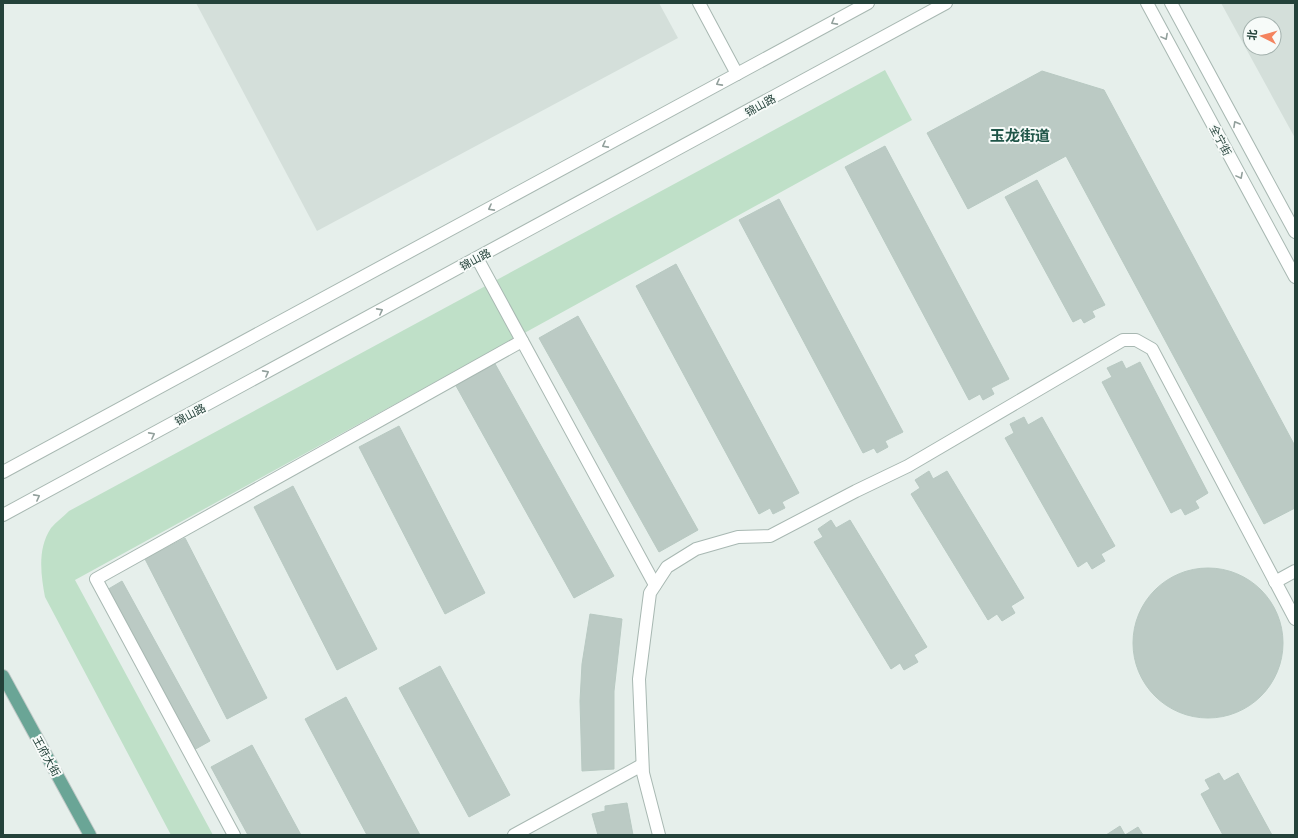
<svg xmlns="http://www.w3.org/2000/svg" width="1298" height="838" viewBox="0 0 1298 838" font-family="Barlow,'Noto Sans SC',sans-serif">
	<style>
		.built { fill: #d4dfda; fill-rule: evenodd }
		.green { fill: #bfe0c8 }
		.building { fill: #bbcac4; stroke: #b8c9c2 }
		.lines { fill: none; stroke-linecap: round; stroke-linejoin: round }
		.minor-casing { stroke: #a8b8b2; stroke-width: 14 }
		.major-casing { stroke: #c2cac8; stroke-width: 14 }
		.minor { stroke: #fff; stroke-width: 12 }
		.major { stroke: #6aa596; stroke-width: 12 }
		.oneway { stroke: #92a09c }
		.labels { text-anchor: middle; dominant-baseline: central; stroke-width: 4; stroke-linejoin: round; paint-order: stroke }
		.street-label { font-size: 11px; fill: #24423a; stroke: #f7fbf9 }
		.district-label { font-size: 15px; font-weight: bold; fill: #1f5548; stroke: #f7fbf9 }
	</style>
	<rect width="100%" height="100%" fill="#e6efeb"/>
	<g class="built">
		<path d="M196,3H659L678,38L317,231Z"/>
		<path d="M1221,3H1295V138ZM1250,24H1274V48H1250Z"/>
	</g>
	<path class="green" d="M885,70L912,120L75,580L213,835H171L45,597C41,575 37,549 51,528C56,522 64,516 69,511Z"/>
	<g class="building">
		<path d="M1042,71L1104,90L1295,446V508L1264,524L1066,156L968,209L927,133Z"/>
		<path d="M885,146L1009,379L991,388L994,394L983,400L980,394L969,400L845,167Z"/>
		<path d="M1037,180L1105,305L1092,311L1095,317L1084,323L1081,318L1073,322L1005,197Z"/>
		<path d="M779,199L903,432L885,441L888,447L877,453L874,448L863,453L739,220Z"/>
		<path d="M676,264L799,493L782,502L785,508L773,514L770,508L759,514L636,286Z"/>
		<path d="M578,316L698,530L659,552L539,338Z"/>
		<path d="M1122,361L1126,369L1140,362L1208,493L1195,501L1199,508L1185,515L1181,508L1171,513L1102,382L1112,377L1107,368Z"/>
		<path d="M494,362L614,576L574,598L455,384Z"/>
		<path d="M1024,417L1028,425L1042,417L1115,546L1101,554L1105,561L1092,569L1087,561L1078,567L1005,438L1014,433L1010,424Z"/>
		<path d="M399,426L485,593L445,614L359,447Z"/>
		<path d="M929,471L933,479L947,471L1024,598L1011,606L1015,613L1002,621L997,614L988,620L911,494L920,488L915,480Z"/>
		<path d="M293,486L377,649L337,670L254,507Z"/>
		<path d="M831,520L836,528L850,520L927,647L914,655L918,662L904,670L900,663L891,669L814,542L823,537L818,529Z"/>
		<path d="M185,538L267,698L227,719L145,559Z"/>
		<circle cx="1208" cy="643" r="75"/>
		<path d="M122,581L210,741L192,751L105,591Z"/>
		<path d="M590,614L622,619L614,691V769L582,771L580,701L582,664Z"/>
		<path d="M440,666L510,795L469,817L399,688Z"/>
		<path d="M346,697L420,835H367L305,719Z"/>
		<path d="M252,745L301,835H248L211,767Z"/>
		<path d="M1219,773L1224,781L1238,773L1272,835H1223L1201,794L1210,789L1205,780Z"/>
		<path d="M627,803L633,835H598L592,814L605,811V806Z"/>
		<path d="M1120,826L1125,835L1138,827L1143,835H1106Z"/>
	</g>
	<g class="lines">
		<g class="minor-casing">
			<g id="minor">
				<path d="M699,3L737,74"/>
				<path d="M1147,3L1295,277"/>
				<path d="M1171,3L1295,232"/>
				<path d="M477,258L655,585"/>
				<path d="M3,472L868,3"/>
				<path d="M3,515L946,3"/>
				<path d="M1275,582L1295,571"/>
				<path d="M234,835L96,579L522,341"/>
				<path d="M514,835L642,765"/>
				<path d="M659,835L643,773L639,679L650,593L667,567L696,549L738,537L770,536L856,491L908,466L1123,340H1136L1152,349L1295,619"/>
			</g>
		</g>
		<g class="major-casing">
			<path id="major" d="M3,676L90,835"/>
		</g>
		<use href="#minor" class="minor"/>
		<use href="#major" class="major"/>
	</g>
	<defs><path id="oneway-chevron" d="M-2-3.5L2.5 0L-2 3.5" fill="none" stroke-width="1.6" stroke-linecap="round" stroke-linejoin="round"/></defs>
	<g class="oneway">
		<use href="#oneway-chevron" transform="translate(834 22) rotate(151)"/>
		<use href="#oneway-chevron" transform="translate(1165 37) rotate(62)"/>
		<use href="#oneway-chevron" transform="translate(719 83) rotate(152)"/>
		<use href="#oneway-chevron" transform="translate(1236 124) rotate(-119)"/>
		<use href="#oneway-chevron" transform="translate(605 145) rotate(152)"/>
		<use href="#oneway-chevron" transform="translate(1240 176) rotate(62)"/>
		<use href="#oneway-chevron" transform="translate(491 208) rotate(152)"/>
		<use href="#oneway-chevron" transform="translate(380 311) rotate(-28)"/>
		<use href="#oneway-chevron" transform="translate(266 373) rotate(-28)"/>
		<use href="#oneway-chevron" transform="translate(152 435) rotate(-28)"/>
		<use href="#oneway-chevron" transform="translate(37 497) rotate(-28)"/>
	</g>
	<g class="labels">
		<g class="street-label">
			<text transform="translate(760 105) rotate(-29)">锦山路</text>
			<text transform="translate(1221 140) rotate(62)">全宁街</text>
			<text transform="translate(475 259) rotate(-28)">锦山路</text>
			<text transform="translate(190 414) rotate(-28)">锦山路</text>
			<text transform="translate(47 756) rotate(61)">王府大街</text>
		</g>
		<g class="district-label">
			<text x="1020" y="135">玉龙街道</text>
		</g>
	</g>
	<rect width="1298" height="838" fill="none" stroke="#24423a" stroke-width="8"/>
	<g transform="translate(1262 36) rotate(276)"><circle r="19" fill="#f7fbf9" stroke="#a3b1ad"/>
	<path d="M0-3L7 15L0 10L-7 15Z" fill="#f4845f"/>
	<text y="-6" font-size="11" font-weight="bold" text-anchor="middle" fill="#24423a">北</text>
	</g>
</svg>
